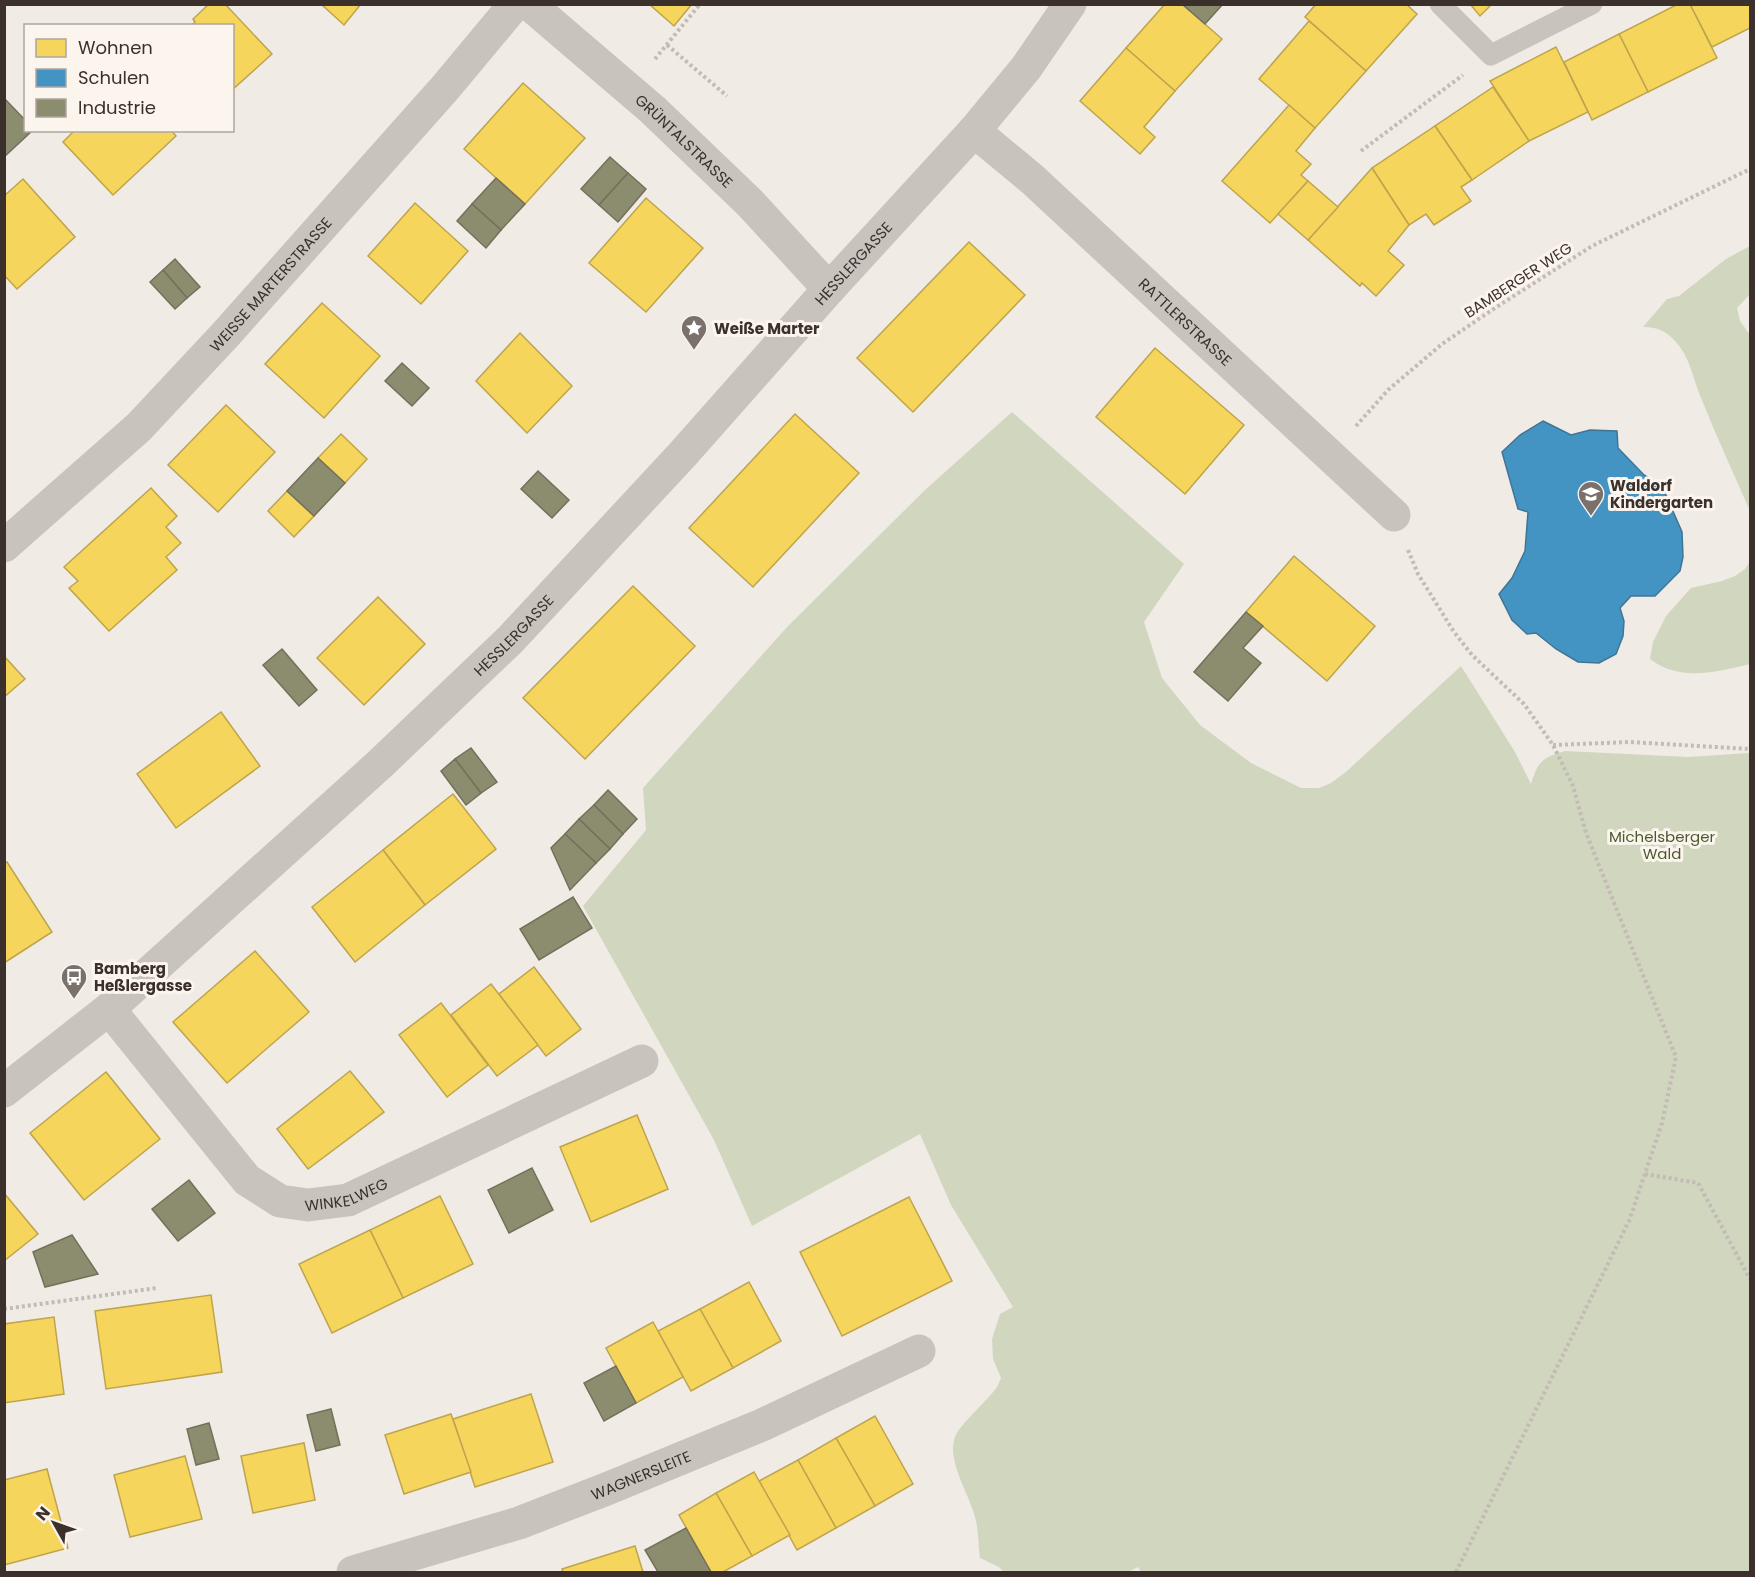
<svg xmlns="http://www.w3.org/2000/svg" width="1755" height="1577" viewBox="0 0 1755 1577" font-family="Poppins,sans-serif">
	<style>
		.green { fill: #d1d6bf }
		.homes { fill: #f6d55c; stroke: #bea44d; stroke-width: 1.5 }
		.schools { fill: #4393c3; stroke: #417595; stroke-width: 1.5 }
		.industry { fill: #8c8c6e; stroke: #74705a; stroke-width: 1.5 }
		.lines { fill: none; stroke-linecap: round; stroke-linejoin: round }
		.path { stroke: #c2bbb6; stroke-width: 4; stroke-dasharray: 3 3; stroke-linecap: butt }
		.service { stroke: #c9c3be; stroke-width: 21 }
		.minor { stroke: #c9c3be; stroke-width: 33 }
		.labels { text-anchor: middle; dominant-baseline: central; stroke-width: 6; stroke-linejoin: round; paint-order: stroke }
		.street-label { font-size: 15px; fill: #3b302b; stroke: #fbf5ee }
		.poi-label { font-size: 15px; font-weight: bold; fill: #3b302b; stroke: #fbf5ee; text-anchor: start }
		.park-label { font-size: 15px; fill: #4a5a2e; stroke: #fbf5ee }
	</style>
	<rect width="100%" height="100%" fill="#f0ebe5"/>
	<g class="green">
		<path d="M1750,246V294L1737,308L1740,321L1750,335V511C1734,474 1717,438 1702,400C1693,380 1691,358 1675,341C1666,331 1657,327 1643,327L1667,299L1679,296L1726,259Z"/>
		<path d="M1012,412L1184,564L1144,622L1162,678L1200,725L1251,763L1301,788H1319L1331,783L1347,771L1461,666L1515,752L1531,784C1538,762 1541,758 1565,751L1688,757L1750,753V1572H1141L1138,1567L1128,1572H1004L999,1567L980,1558C978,1546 979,1534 976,1521C971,1496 946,1462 955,1437C960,1424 987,1401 997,1387L1001,1378L993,1359L992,1339L1000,1314L1013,1307L951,1205L920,1134L752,1226L714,1140L583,906L646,830L643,788L788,626L925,490Z"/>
		<path d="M1750,562V664C1717,672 1680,682 1650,659L1653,642L1666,616L1691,588L1722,581L1735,576L1745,569Z"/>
	</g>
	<g class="homes">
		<path d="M209,4H225L272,54L232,90V26H191L195,22L193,19Z"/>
		<path d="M321,4H361L344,25Z"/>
		<path d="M649,4H692L674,26Z"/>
		<path d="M1165,4H1182L1222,39L1175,91L1126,48Z"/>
		<path d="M1316,4H1406L1417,14L1366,71L1305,17Z"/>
		<path d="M1470,4H1492L1480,16Z"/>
		<path d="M1678,4H1690L1717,58L1648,92L1619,34Z"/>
		<path d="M1690,4H1750V28L1712,47Z"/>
		<path d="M1309,21L1366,71L1315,128L1259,79Z"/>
		<path d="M1619,34L1648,92L1592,120L1564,62Z"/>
		<path d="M1556,47L1588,112L1529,141L1490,81Z"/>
		<path d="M1126,48L1175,91L1144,127L1155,137L1140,154L1080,101Z"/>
		<path d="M523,83L585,138L525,204L464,149Z"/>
		<path d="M1493,87L1529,141L1472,180L1435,126Z"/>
		<path d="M1289,105L1315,128L1296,151L1311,164L1301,175L1308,181L1270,223L1222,181Z"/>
		<path d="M1435,126L1472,180L1461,187L1471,201L1434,225L1426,214L1409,225L1372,168Z"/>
		<path d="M75,130H171L176,136L113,195L63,142Z"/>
		<path d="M1372,168L1409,225L1388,251L1404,265L1376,296L1362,283L1360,286L1308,240Z"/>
		<path d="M23,179L75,237L17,289L4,275V196Z"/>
		<path d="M1308,181L1338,207L1308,240L1278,214Z"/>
		<path d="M646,198L703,248L646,312L589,263Z"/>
		<path d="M415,203L468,251L421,304L368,256Z"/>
		<path d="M969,242L1025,295L913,412L857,358Z"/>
		<path d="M322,303L380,356L324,418L265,364Z"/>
		<path d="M520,333L572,386L527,433L476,381Z"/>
		<path d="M1155,348L1244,425L1185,494L1096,417Z"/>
		<path d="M226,405L275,452L218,512L168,465Z"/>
		<path d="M795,414L859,473L753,587L689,528Z"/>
		<path d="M341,434L367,459L345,483L318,458Z"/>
		<path d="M151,488L177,516L166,527L181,543L166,557L177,570L109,631L69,588L78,581L64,567Z"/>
		<path d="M287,491L314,516L294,537L268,511Z"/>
		<path d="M1294,556L1375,626L1327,681L1246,612Z"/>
		<path d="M633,586L695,646L585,759L523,698Z"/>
		<path d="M378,597L425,644L364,705L317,658Z"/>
		<path d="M4,656L25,679L4,697Z"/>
		<path d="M221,712L260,766L176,828L137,774Z"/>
		<path d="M453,794L496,849L425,905L383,850Z"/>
		<path d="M383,850L425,905L355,962L312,907Z"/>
		<path d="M7,862L52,932L4,963V864Z"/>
		<path d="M255,951L309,1012L227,1083L173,1022Z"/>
		<path d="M534,967L581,1029L546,1056L499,994Z"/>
		<path d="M491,984L538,1045L497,1076L451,1015Z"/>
		<path d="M441,1003L488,1065L447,1097L399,1035Z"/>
		<path d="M350,1071L384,1112L308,1169L277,1129Z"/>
		<path d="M106,1072L160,1139L84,1200L30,1133Z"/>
		<path d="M637,1115L668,1189L591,1222L560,1147Z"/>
		<path d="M4,1193L38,1234L4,1261Z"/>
		<path d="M440,1196L473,1264L403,1298L370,1230Z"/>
		<path d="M909,1197L952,1281L842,1336L800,1252Z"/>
		<path d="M370,1230L403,1298L332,1333L299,1264Z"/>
		<path d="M749,1282L781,1341L733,1368L700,1309Z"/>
		<path d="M211,1295L222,1372L106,1389L95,1311Z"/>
		<path d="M700,1309L733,1368L691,1391L658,1331Z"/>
		<path d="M54,1317L64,1394L4,1403V1324Z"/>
		<path d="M653,1322L683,1377L636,1403L606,1348Z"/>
		<path d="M531,1394L553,1462L475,1487L453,1419Z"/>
		<path d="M451,1414L471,1472L404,1494L385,1435Z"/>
		<path d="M875,1416L913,1484L875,1506L836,1438Z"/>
		<path d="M836,1438L875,1506L836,1528L798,1460Z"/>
		<path d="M304,1443L315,1500L253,1513L241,1456Z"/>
		<path d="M185,1456L202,1519L130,1537L114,1475Z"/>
		<path d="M798,1460L836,1528L797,1550L759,1481Z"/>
		<path d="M47,1469L68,1548L4,1565V1480Z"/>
		<path d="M754,1472L790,1535L752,1556L716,1493Z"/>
		<path d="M716,1493L752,1556L723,1572H711L679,1515Z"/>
		<path d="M635,1546L643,1572H563L562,1569Z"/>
	</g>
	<path class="schools" d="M1543,421L1571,435L1590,430L1617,431L1618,448L1644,475L1662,486L1682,532L1683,557L1680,571L1655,596H1631L1620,608L1624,621L1623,636L1616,654L1599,663L1578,662L1556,649L1536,633L1527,634L1512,620L1499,594L1512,578L1525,551L1528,512L1518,509L1502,452L1520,435Z"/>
	<g class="industry">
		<path d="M1182,4H1223L1205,24Z"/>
		<path d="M4,98L26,121V130H33L4,157Z"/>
		<path d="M610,157L628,173L599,205L581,189Z"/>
		<path d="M628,173L646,189L618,222L599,205Z"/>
		<path d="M496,178L525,204L501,230L472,204Z"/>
		<path d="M472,204L501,230L486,248L457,221Z"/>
		<path d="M175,259L200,287L187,298L163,270Z"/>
		<path d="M163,270L187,298L175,309L150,282Z"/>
		<path d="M402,363L429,388L412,406L385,381Z"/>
		<path d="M318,458L345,483L314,516L287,491Z"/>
		<path d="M538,471L569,500L552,518L521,489Z"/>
		<path d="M1246,612L1263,626L1243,648L1261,663L1228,701L1194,672Z"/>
		<path d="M282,649L317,690L299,706L263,665Z"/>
		<path d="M471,748L497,782L481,793L455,759Z"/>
		<path d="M455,759L481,793L466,805L441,771Z"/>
		<path d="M608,790L637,819L623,834L594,805Z"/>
		<path d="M594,805L623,834L610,849L579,819Z"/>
		<path d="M579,819L610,849L596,863L565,834Z"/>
		<path d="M565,834L596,863L570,890L551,848Z"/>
		<path d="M573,897L592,928L539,960L520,929Z"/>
		<path d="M532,1168L553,1210L509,1233L488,1190Z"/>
		<path d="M189,1180L215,1213L178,1241L152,1209Z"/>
		<path d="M72,1235L98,1274L45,1287L33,1252Z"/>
		<path d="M616,1366L636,1403L604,1421L584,1383Z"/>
		<path d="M331,1409L340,1445L316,1451L307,1415Z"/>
		<path d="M209,1423L219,1459L196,1465L187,1429Z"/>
		<path d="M686,1528L711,1572H658L645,1550Z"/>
	</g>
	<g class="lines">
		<g class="path">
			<path d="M667,45L727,96"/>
			<path d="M655,59L700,4"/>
			<path d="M1361,151L1463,75"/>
			<path d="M1356,426L1388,390L1442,344L1495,308L1592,246L1750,169"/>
			<path d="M1408,550L1418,574L1454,632L1472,655L1524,704L1553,745L1573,786L1586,833L1676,1057L1662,1123L1629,1221L1456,1572"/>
			<path d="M1553,745L1630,742L1750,749"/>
			<path d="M1645,1174L1698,1183L1750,1279"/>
			<path d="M4,1309L157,1288"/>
		</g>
		<path class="service" d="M1440,4L1491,55L1592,4"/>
		<g class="minor">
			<path id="s1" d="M529,4L653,110L750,203L829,289"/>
			<path id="s2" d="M974,131L1032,179L1394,515"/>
			<path id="s3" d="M4,546L139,427L226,334L445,88L515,4"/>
			<path id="s4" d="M109,1009L247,1180L280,1201L308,1205L348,1200L642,1061"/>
			<path id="s5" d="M4,1091L109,1009L380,764L510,640L682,455L829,289L974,131L1026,68L1070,4"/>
			<path id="s6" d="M353,1572L519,1523L609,1488L762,1425L919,1351"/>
		</g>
	</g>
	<defs>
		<g id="sight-pin" transform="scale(1.35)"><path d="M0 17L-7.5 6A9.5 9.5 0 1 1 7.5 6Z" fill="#7a716c" stroke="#fbf5ee"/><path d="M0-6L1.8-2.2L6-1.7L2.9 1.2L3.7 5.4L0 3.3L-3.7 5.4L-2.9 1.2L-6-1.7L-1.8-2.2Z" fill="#fff"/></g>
		<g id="school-pin" transform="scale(1.35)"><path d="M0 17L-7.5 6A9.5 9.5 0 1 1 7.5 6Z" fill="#7a716c" stroke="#fbf5ee"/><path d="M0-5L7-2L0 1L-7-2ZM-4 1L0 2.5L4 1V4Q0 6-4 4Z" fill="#fff"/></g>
		<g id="bus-pin" transform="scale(1.35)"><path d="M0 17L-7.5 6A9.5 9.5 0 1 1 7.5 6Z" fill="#7a716c" stroke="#fbf5ee"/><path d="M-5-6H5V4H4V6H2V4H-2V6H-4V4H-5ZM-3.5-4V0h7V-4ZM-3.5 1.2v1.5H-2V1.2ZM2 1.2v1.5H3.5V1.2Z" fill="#fff"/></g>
	</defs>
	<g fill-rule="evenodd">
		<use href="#sight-pin" x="694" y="328"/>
		<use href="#school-pin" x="1591" y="494"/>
		<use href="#bus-pin" x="74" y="977"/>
	</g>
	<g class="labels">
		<g class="street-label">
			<text stroke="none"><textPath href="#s1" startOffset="207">GRÜNTALSTRASSE</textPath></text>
			<text stroke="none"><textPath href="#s5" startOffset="1188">HESSLERGASSE</textPath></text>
			<text transform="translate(1518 280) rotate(-33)">BAMBERGER WEG</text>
			<text stroke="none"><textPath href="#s3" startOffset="374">WEISSE MARTERSTRASSE</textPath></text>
			<text stroke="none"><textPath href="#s2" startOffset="285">RATTLERSTRASSE</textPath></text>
			<text stroke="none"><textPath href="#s5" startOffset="684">HESSLERGASSE</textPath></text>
			<text stroke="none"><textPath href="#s4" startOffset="327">WINKELWEG</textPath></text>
			<text stroke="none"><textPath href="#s6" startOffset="304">WAGNERSLEITE</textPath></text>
		</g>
		<g class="poi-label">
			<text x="714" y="328">Weiße Marter</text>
			<text x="1610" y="485">Waldorf<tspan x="1610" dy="17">Kindergarten</tspan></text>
			<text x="94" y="968">Bamberg<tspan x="94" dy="17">Heßlergasse</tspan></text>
		</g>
		<g class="park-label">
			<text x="1662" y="836">Michelsberger<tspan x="1662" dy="17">Wald</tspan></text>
		</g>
	</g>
	<rect width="1755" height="1577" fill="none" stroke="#3b302b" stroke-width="12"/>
	<rect x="24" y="24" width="210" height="108" fill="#fbf5ee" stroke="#aea6a0" stroke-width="1.5"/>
	<rect x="36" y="39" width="30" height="18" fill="#f6d55c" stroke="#aea6a0" stroke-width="1.5"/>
	<text x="78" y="54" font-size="18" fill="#3b302b">Wohnen</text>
	<rect x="36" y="69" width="30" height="18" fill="#4393c3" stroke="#aea6a0" stroke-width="1.5"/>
	<text x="78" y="84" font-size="18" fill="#3b302b">Schulen</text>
	<rect x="36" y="99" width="30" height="18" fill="#8c8c6e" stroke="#aea6a0" stroke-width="1.5"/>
	<text x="78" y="114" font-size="18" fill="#3b302b">Industrie</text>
	<g transform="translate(54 1523) rotate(310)" stroke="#fbf5ee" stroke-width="4.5" paint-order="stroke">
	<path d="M0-4.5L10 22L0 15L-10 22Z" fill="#3b302b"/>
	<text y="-9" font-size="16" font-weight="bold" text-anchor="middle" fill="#3b302b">N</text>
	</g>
</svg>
